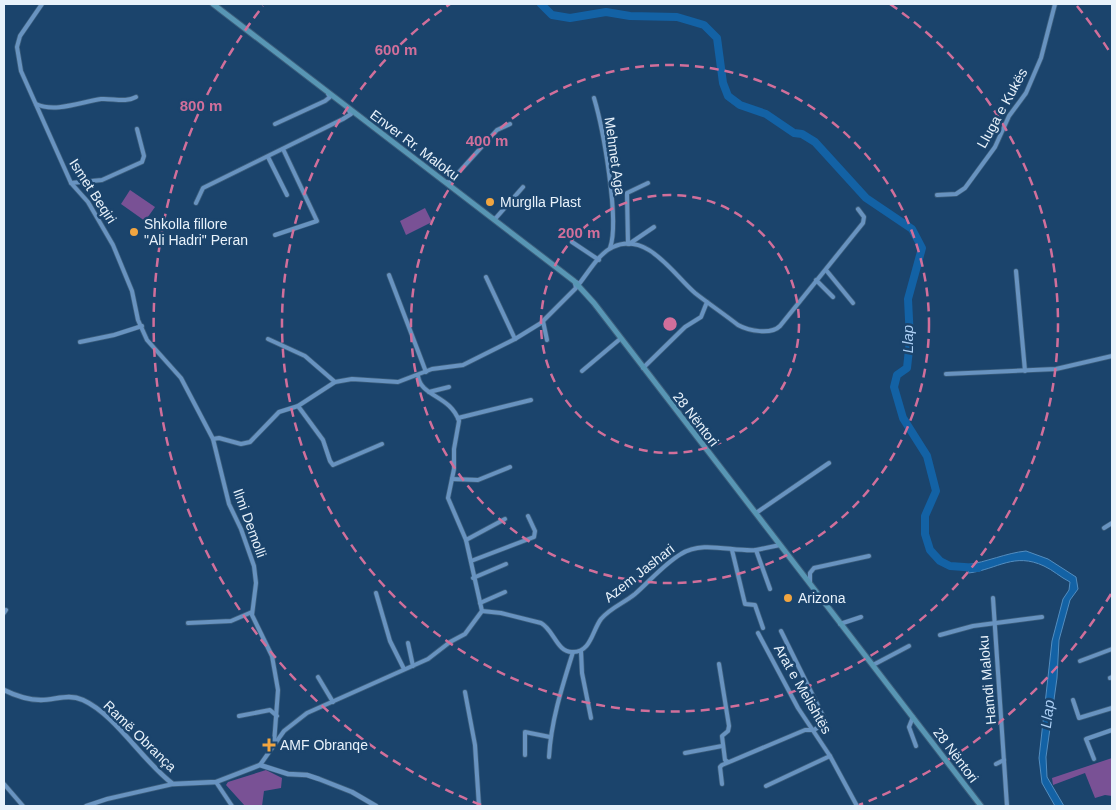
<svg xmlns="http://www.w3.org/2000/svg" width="1116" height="810" viewBox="0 0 1116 810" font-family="Helvetica,sans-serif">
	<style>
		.green { fill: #795195 }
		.water { fill: #1362a5; stroke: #538dbf }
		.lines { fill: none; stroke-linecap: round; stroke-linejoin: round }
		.river { stroke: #1362a5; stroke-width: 8 }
		.minor-casing { stroke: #3c5e7c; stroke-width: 5.5 }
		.tertiary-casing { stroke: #3c5e7c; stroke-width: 6 }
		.secondary-casing { stroke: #3c5e7c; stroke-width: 7 }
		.minor { stroke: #6893c0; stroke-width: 4 }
		.tertiary { stroke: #6893c0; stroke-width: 4.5 }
		.secondary { stroke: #5896b4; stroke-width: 5 }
		.ring { fill: none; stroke: #d16f9b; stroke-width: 2.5; stroke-dasharray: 9 6 }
		.poi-dot { fill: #f1a540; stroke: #1b446c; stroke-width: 2 }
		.labels { text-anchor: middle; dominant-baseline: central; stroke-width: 5; stroke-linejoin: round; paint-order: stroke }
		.street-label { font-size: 14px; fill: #e8f2fb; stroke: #1b446c }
		.poi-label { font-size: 14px; fill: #e8f2fb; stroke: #1b446c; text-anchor: start }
		.water-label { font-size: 15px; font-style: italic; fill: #abcef3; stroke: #1b446c }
		.centre { fill: #d16f9b; stroke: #1b446c; stroke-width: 2.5 }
		.ring-label { font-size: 15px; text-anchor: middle; font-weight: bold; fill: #d16f9b; stroke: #1b446c; stroke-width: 5; stroke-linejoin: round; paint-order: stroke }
	</style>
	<rect width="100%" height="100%" fill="#1b446c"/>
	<g class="green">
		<path d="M130,190L155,207L145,221L121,204Z"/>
		<path d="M425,208L432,222L406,235L400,221Z"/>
		<path d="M1112,758V796L1105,795L1095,798L1085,773L1053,785L1052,778Z"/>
		<path d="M266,770L282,778L281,788L264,791L262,806H245L226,785L228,782Z"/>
	</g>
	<path class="water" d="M1026,551L1048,559L1076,577L1078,589L1070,600L1059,640L1057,678L1046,757L1047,777L1064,806H1055L1042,783L1039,758L1052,641L1063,599L1069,590L1070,582C1060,577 1053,570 1044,566C1014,552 998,569 969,573L966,565C987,562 1006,553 1026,551Z"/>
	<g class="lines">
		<path class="river" d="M541,4L552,15L570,18L606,12L630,16L677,17L704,25L717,38L723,83L728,96L740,105L766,114L794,133L802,134L815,142L866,198L912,229L922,248L908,299L910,340L907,368L897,375L894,387L903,418L927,456L936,491L925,516V534L930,550L940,561L950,566L978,568"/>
		<g class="minor-casing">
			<g id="minor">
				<path d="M42,4L20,36L17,47L21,71L71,183L88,202L113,245L132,291L138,320L147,340L181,378L213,439L229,504L241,529L254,566L256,583L252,615L272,656L278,690L274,744"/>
				<path d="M594,98C603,128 620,221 610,248"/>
				<path d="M36,104C55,113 81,102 101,99C112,98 126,103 136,97"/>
				<path d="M275,124L325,101L330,97L328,94"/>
				<path d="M268,157L287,195"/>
				<path d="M447,182L449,183L497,130L510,124"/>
				<path d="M71,183L102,180L142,162L144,156L137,129"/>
				<path d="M937,195L956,194L965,188L995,147L1009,116L1026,93L1041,58L1055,4"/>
				<path d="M196,203L203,188L343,119L351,114L348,109"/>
				<path d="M493,218L495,219L523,187"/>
				<path d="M275,235L317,221L283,149"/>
				<path d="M572,242L599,260"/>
				<path d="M628,244L627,193L648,183"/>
				<path d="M629,244L654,227"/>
				<path d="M826,270L853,303"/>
				<path d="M1016,271L1025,371"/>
				<path d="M389,275L426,372"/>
				<path d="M486,277L515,339"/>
				<path d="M816,280L833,297"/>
				<path d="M576,282L579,284C588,273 599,253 613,247C647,231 673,274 695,293C709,304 724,314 738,325C749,331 771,335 780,326L863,223L864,217L858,209"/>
				<path d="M543,321L547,340"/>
				<path d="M268,339L305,356L335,382"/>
				<path d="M80,342L114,335L142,326"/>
				<path d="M643,368L685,327L701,317L707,302"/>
				<path d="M582,371L620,339"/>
				<path d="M946,374L1056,369L1112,356"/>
				<path d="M418,376C421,397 450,395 459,421L454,449V469L448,498L466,540L482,611"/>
				<path d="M429,392L449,387"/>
				<path d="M298,406L323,440L330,461L333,465L382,444"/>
				<path d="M458,418L531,400"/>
				<path d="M213,439L219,438L241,444L250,442L279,412L298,406L335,382L352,379L398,382L432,369L463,365L515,339L541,323L576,288L575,283"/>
				<path d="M452,479L478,480L510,467"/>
				<path d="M756,513L829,463"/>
				<path d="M1104,528L1112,523"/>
				<path d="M466,540L505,519"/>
				<path d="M732,550L745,604L755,605L763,628"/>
				<path d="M756,550L780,545"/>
				<path d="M471,561L534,537L535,531L528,516"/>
				<path d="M473,578L506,564"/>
				<path d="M810,583V573L814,568L869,556"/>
				<path d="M376,593L390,641L404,669"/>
				<path d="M993,598L1007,806"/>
				<path d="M480,603L505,592"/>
				<path d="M482,611L501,613L541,623C554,630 557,653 573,652C591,652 592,631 601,619C610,608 624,603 635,594C650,581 664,564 681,554C702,540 733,552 756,550L770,589"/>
				<path d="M4,613L6,610"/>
				<path d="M188,623L231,621L252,612"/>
				<path d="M840,624L861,617"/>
				<path d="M758,633L798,708L830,756L857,806"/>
				<path d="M940,635L973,626L1042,617"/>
				<path d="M408,643L413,666"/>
				<path d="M581,651L582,673L591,718"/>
				<path d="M1080,661L1112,649"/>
				<path d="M719,664L729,726L728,731L722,736L725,760L728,762"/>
				<path d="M873,665L909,646"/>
				<path d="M318,677L333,702"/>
				<path d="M1110,678L1112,677"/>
				<path d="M465,692L475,745L479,806"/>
				<path d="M1073,700L1079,718L1112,708"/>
				<path d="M239,716L270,710L277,716"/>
				<path d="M913,717L909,727L916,746"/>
				<path d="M685,753L722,746"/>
				<path d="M525,755V732L550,737"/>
				<path d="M549,757C551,721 562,687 573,652"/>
				<path d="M1094,759L1086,739L1112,730"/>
				<path d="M996,764L1004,760"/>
				<path d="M260,765L284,731L307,713L428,659L450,642L465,634L482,611"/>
				<path d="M216,782L232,806"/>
				<path d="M4,784L23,806"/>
				<path d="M722,784L720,767L722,765L805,730H814L826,722L781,631"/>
				<path d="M766,786L830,756"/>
				<path d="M86,806L107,799L173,784"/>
			</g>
		</g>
		<g class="tertiary-casing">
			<path id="tertiary" d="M4,690C16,696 27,700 41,700C56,700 68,693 83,700C116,715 143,762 173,784L216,782L260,765L288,774L307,775L319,779L352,792L376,806"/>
		</g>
		<g class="secondary-casing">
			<path id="secondary" d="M213,4L574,281L594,303L981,806"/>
		</g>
		<use href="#minor" class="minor"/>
		<use href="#tertiary" class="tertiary"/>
		<use href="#secondary" class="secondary"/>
	</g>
	<g class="ring">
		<circle cx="670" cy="324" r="129"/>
		<circle cx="670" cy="324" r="259"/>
		<path d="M890 4A388 388 0 1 1 450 4"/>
		<path d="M1111 594A517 517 0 0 1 859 805M481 805A517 517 0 0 1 263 6M1077 6A517 517 0 0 1 1111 54"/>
	</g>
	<g class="poi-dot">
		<circle cx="490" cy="202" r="5"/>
		<circle cx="134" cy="232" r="5"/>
		<circle cx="788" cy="598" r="5"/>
		<path d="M266.5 737.5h5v5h5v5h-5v5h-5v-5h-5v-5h5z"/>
	</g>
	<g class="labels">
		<g class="street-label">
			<text transform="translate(1002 108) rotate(-61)">Lluga e Kukës</text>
			<text transform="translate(415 145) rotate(37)">Enver Rr. Maloku</text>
			<text transform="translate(615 156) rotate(82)">Mehmet Aga</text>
			<text transform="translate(93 191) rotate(57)">Ismet Beqiri</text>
			<text transform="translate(696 419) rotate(52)">28 Nëntori</text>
			<text transform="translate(250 523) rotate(70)">Ilmi Demolli</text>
			<text transform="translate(639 573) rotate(-38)">Azem Jashari</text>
			<text transform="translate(987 680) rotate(-95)">Hamdi Maloku</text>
			<text transform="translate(803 689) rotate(60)">Arat e Melishtës</text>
			<text transform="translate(140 736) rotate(44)">Ramë Obrança</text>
			<text transform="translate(956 755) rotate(53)">28 Nëntori</text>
		</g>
		<g class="poi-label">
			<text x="500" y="202">Murglla Plast</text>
			<text x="144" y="224">Shkolla fillore<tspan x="144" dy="16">"Ali Hadri" Peran</tspan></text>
			<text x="798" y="598">Arizona</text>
			<text x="280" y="745">AMF Obranqe</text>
		</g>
		<g class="water-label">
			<text transform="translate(907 339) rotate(-90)">Llap</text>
			<text transform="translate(1047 714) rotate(-83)">Llap</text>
		</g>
	</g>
	<circle cx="670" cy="324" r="8" class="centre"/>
	<g class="ring-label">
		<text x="396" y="55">600 m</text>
		<text x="201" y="111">800 m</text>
		<text x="487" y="146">400 m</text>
		<text x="579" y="238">200 m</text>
	</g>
	<rect width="1116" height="810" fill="none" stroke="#e8f2fb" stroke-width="10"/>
</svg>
